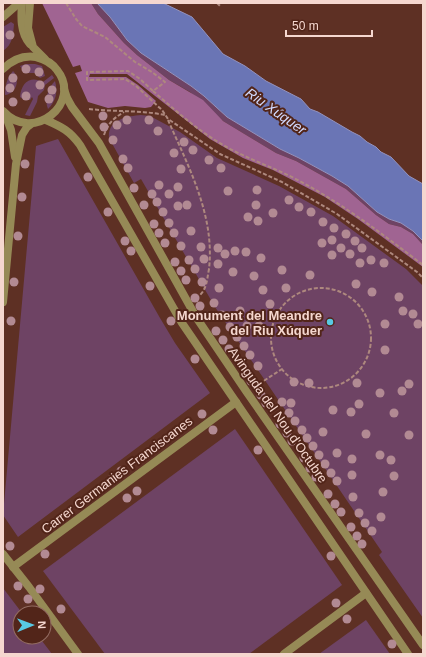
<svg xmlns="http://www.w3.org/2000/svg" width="426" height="657" viewBox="0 0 426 657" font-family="Helvetica,sans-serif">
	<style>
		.green { fill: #6e4364 }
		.forest { fill: #a06492 }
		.water { fill: #6a75b5; stroke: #9492bd }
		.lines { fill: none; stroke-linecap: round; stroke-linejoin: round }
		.path { stroke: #ae887e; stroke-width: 2; stroke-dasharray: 4 2; stroke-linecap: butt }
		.street { stroke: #968a56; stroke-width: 8 }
		.tree { fill: #b28a93 }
		.poi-dot { fill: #58c9e3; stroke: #522519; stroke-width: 1.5 }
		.labels { text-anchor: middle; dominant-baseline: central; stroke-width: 4; stroke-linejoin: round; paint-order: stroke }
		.poi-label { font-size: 13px; font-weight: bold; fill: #f5d7cf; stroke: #522519; text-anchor: end }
		.street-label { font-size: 13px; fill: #f5d7cf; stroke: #522519 }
		.water-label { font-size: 14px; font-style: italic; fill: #d2daff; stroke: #522519 }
	</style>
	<rect width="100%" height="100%" fill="#5e3024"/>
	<g class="green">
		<path d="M91,3H97L110,17L127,40L141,53L191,86L204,96L227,117L280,149L299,158L332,176L348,186L377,212L389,219L401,222L413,231L423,241V245L413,234L401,227L389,224L376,215L346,189L296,161L276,153L223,121L190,92L169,80L137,55L124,43L98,14Z"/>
		<path d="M11,22L14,24C13,35 13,44 3,51V27Z"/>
		<path d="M26,64H35L42,66L45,76L40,78L35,73H25L20,66Z"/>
		<path d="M13,71C21,79 16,94 5,95C5,85 7,78 13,71Z"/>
		<path d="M52,75L54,78L45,85L44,90L38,96L37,102L30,116L25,115L33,99L32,97L30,100H24L20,97C21,83 30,75 43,82Z"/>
		<path d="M55,81C58,92 56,101 48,109C44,100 48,88 55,81Z"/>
		<path d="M141,115L150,116L180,132L217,158L279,186L333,216L406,269L423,286V618L379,555L382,552L380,549L215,307L141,179L134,183L109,138C107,120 127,116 141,115Z"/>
		<path d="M58,139L160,318L175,343L210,393L18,537L3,515L36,146Z"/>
		<path d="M235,429L342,585L249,654H105L43,571Z"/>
		<path d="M3,588L22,613H20V637H39L52,654H3Z"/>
		<path d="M366,620L390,654H319Z"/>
	</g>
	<path class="forest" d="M42,3H91L98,14L124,43L137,55L169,80L203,100L223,121L276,153L296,161L346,189L376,215L389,224L401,227L413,234L423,245V267L358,219L325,197L273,170L243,158L210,139L127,74H90L89,77H126L138,85L156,101L151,107L145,108L125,106L108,108L88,102L75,73L82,71L80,65L73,67Z"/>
	<path class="water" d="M97,3H163L192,17L223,54L245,66L266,81L301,99L310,109L318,112L352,132L360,136L367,142L376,147L381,152L391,157L409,176L423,184V241L413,231L401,223L389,219L377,212L348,186L332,176L299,158L280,149L227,117L204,96L191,86L141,53L127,40L110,17Z"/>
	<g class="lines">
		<g class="path">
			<path d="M66,3L76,19L82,26L105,37L135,62L152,72L165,82L153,91L140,79L128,71L87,72V80L125,79L136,86L162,110L168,119L220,154L282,182L337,214L417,272L423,278"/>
			<path d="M217,3L220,6"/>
			<path d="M153,91C175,110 197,130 223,145C249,160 279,169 305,184C347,207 385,236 423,265"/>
			<path d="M89,109C115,112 140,110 165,115"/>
			<path d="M168,120C189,168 215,216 209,269C207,279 207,288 200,295"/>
			<path d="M104,135C108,123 114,118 124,112"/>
			<circle cx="321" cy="338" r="50"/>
			<path d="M259,384L282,369"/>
		</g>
		<g class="street">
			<path d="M22,3C21,16 20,33 30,44"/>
			<path d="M30,3L28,28L33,47L45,59"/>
			<path d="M3,17L19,3"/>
			<path d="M3,69C12,60 23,55 36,57C44,59 52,63 57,70C83,103 33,144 3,111"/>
			<path d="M64,89L67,98L72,107L99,143L196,317L246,391L423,645"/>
			<path d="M5,114L11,130L15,157"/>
			<path d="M46,120C62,127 70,131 80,145L182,323L408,654"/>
			<path d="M3,302L16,164L22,135L27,127L31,124"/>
			<path d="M3,554L29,587L78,654"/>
			<path d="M13,567L236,402"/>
			<path d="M284,654L366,593"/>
		</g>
	</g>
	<g class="tree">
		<circle cx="10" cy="35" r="4.5"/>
		<circle cx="26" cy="69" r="4.5"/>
		<circle cx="39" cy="72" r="4.5"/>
		<circle cx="13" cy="78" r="4.5"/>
		<circle cx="40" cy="85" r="4.5"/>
		<circle cx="10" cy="88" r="4.5"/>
		<circle cx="52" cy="90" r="4.5"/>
		<circle cx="26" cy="96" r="4.5"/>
		<circle cx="49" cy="99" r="4.5"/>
		<circle cx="13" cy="102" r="4.5"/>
		<circle cx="103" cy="116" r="4.5"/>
		<circle cx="127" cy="120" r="4.5"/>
		<circle cx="149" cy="120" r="4.5"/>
		<circle cx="117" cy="125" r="4.5"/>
		<circle cx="104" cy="127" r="4.5"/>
		<circle cx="158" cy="131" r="4.5"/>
		<circle cx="113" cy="140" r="4.5"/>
		<circle cx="184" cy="142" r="4.5"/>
		<circle cx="193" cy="150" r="4.5"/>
		<circle cx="174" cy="153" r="4.5"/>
		<circle cx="123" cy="159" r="4.5"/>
		<circle cx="209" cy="160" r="4.5"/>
		<circle cx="25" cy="164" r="4.5"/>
		<circle cx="128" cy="168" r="4.5"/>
		<circle cx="221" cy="168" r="4.5"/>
		<circle cx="181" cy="169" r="4.5"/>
		<circle cx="88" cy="177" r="4.5"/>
		<circle cx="159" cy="185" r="4.5"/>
		<circle cx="178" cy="187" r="4.5"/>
		<circle cx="134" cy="188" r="4.5"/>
		<circle cx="257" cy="190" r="4.5"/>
		<circle cx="228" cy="191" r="4.5"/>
		<circle cx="152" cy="194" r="4.5"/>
		<circle cx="169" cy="194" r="4.5"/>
		<circle cx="22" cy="197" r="4.5"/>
		<circle cx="289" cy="200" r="4.5"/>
		<circle cx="157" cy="202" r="4.5"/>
		<circle cx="144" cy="205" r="4.5"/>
		<circle cx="187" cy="205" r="4.5"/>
		<circle cx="256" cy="205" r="4.5"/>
		<circle cx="178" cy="206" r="4.5"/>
		<circle cx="299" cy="207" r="4.5"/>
		<circle cx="108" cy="212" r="4.5"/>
		<circle cx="163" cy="212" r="4.5"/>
		<circle cx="311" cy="212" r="4.5"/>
		<circle cx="273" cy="213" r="4.5"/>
		<circle cx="248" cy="217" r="4.5"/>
		<circle cx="258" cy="221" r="4.5"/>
		<circle cx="323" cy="222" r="4.5"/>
		<circle cx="169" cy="223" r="4.5"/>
		<circle cx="154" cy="224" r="4.5"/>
		<circle cx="334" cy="228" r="4.5"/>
		<circle cx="191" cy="231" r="4.5"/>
		<circle cx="159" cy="233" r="4.5"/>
		<circle cx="174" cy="233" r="4.5"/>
		<circle cx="346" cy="234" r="4.5"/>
		<circle cx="18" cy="236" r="4.5"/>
		<circle cx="332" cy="240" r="4.5"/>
		<circle cx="125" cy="241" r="4.5"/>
		<circle cx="355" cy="241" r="4.5"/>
		<circle cx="165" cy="243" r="4.5"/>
		<circle cx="322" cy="243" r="4.5"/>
		<circle cx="181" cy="246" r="4.5"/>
		<circle cx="201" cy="247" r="4.5"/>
		<circle cx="218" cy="248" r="4.5"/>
		<circle cx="341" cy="248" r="4.5"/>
		<circle cx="362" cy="248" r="4.5"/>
		<circle cx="131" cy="251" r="4.5"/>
		<circle cx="235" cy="251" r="4.5"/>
		<circle cx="246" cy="252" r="4.5"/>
		<circle cx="225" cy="254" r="4.5"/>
		<circle cx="350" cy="254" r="4.5"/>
		<circle cx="332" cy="255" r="4.5"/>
		<circle cx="261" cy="258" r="4.5"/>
		<circle cx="204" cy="259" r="4.5"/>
		<circle cx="189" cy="260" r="4.5"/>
		<circle cx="371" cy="260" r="4.5"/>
		<circle cx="175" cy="262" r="4.5"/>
		<circle cx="360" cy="263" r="4.5"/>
		<circle cx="384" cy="263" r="4.5"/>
		<circle cx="218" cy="264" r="4.5"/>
		<circle cx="195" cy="269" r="4.5"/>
		<circle cx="282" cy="270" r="4.5"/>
		<circle cx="181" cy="271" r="4.5"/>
		<circle cx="233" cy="272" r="4.5"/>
		<circle cx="310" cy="275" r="4.5"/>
		<circle cx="254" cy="276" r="4.5"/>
		<circle cx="186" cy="280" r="4.5"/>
		<circle cx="14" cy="282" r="4.5"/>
		<circle cx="202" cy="282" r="4.5"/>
		<circle cx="356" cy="284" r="4.5"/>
		<circle cx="150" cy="286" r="4.5"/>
		<circle cx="219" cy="288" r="4.5"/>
		<circle cx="286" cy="288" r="4.5"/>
		<circle cx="263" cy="290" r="4.5"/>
		<circle cx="372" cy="292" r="4.5"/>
		<circle cx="399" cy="297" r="4.5"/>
		<circle cx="195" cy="298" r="4.5"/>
		<circle cx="214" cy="303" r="4.5"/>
		<circle cx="270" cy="304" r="4.5"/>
		<circle cx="200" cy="306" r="4.5"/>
		<circle cx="240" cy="311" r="4.5"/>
		<circle cx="403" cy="311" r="4.5"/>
		<circle cx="413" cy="314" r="4.5"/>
		<circle cx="222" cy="315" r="4.5"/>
		<circle cx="206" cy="316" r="4.5"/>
		<circle cx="11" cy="321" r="4.5"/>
		<circle cx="171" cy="321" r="4.5"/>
		<circle cx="385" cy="324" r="4.5"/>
		<circle cx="418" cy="324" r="4.5"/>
		<circle cx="247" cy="326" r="4.5"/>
		<circle cx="259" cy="326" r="4.5"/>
		<circle cx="230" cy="327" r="4.5"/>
		<circle cx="216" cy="331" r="4.5"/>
		<circle cx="237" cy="337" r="4.5"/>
		<circle cx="223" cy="340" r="4.5"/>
		<circle cx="244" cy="346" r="4.5"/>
		<circle cx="229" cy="349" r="4.5"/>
		<circle cx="385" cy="350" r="4.5"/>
		<circle cx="250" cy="355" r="4.5"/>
		<circle cx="195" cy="359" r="4.5"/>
		<circle cx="258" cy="366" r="4.5"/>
		<circle cx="246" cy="373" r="4.5"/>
		<circle cx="251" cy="381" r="4.5"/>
		<circle cx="294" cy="382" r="4.5"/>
		<circle cx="309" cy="383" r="4.5"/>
		<circle cx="357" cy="383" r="4.5"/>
		<circle cx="409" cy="384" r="4.5"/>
		<circle cx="402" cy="391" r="4.5"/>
		<circle cx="380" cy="393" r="4.5"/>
		<circle cx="261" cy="395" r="4.5"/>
		<circle cx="282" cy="402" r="4.5"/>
		<circle cx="266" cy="403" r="4.5"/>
		<circle cx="291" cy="403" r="4.5"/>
		<circle cx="359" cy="404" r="4.5"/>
		<circle cx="333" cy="410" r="4.5"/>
		<circle cx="351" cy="412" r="4.5"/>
		<circle cx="289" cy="413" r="4.5"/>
		<circle cx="394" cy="413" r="4.5"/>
		<circle cx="202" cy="414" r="4.5"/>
		<circle cx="295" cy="421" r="4.5"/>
		<circle cx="280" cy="424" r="4.5"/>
		<circle cx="213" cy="430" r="4.5"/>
		<circle cx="302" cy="430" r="4.5"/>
		<circle cx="323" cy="432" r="4.5"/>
		<circle cx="287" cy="433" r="4.5"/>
		<circle cx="366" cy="434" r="4.5"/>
		<circle cx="409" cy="435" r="4.5"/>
		<circle cx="307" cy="438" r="4.5"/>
		<circle cx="292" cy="441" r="4.5"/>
		<circle cx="313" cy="446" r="4.5"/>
		<circle cx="258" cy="450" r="4.5"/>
		<circle cx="337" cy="453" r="4.5"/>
		<circle cx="319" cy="455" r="4.5"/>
		<circle cx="380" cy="455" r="4.5"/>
		<circle cx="304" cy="458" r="4.5"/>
		<circle cx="352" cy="459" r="4.5"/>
		<circle cx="391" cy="460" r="4.5"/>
		<circle cx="325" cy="464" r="4.5"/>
		<circle cx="310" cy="468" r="4.5"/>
		<circle cx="121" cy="471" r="4.5"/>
		<circle cx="331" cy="473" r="4.5"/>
		<circle cx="352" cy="475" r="4.5"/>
		<circle cx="394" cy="476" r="4.5"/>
		<circle cx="316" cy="477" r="4.5"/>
		<circle cx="112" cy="479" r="4.5"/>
		<circle cx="337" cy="481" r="4.5"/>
		<circle cx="137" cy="491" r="4.5"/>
		<circle cx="383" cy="492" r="4.5"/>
		<circle cx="328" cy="494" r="4.5"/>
		<circle cx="353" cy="497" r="4.5"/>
		<circle cx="127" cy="498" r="4.5"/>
		<circle cx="335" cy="504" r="4.5"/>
		<circle cx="341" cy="512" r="4.5"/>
		<circle cx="359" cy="513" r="4.5"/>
		<circle cx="381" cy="517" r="4.5"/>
		<circle cx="365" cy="523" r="4.5"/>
		<circle cx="351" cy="527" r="4.5"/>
		<circle cx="372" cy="531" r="4.5"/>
		<circle cx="357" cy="536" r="4.5"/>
		<circle cx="362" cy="544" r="4.5"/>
		<circle cx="10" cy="546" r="4.5"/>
		<circle cx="45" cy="554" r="4.5"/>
		<circle cx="331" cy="556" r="4.5"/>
		<circle cx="18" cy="586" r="4.5"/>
		<circle cx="40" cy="589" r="4.5"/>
		<circle cx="28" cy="599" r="4.5"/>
		<circle cx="336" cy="603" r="4.5"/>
		<circle cx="61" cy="609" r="4.5"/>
		<circle cx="347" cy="619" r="4.5"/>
		<circle cx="392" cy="644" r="4.5"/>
	</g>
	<circle class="poi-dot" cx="330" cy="322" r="4"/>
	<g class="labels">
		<g class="poi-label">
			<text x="322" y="315">Monument del Meandre<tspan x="322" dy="15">del Riu Xúquer</tspan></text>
		</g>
		<g class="street-label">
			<text transform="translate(278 415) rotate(55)">Avinguda del Nou d'Octubre</text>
			<text transform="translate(117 475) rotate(-37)">Carrer Germanies Franciscanes</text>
		</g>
		<g class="water-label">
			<text transform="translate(276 111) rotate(35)">Riu Xúquer</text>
		</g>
	</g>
	<rect width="426" height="657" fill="none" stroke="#f5d7cf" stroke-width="8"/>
	<g transform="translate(32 625) rotate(89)"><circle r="19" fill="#522519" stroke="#936c62"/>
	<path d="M0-3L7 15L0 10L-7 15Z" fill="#58c9e3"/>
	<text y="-6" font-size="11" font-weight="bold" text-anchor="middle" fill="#f5d7cf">N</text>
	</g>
	<path d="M286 30v6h86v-6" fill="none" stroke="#f5d7cf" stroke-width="2"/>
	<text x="292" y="30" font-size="12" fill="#f5d7cf" stroke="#522519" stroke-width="3" paint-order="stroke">50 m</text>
</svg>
